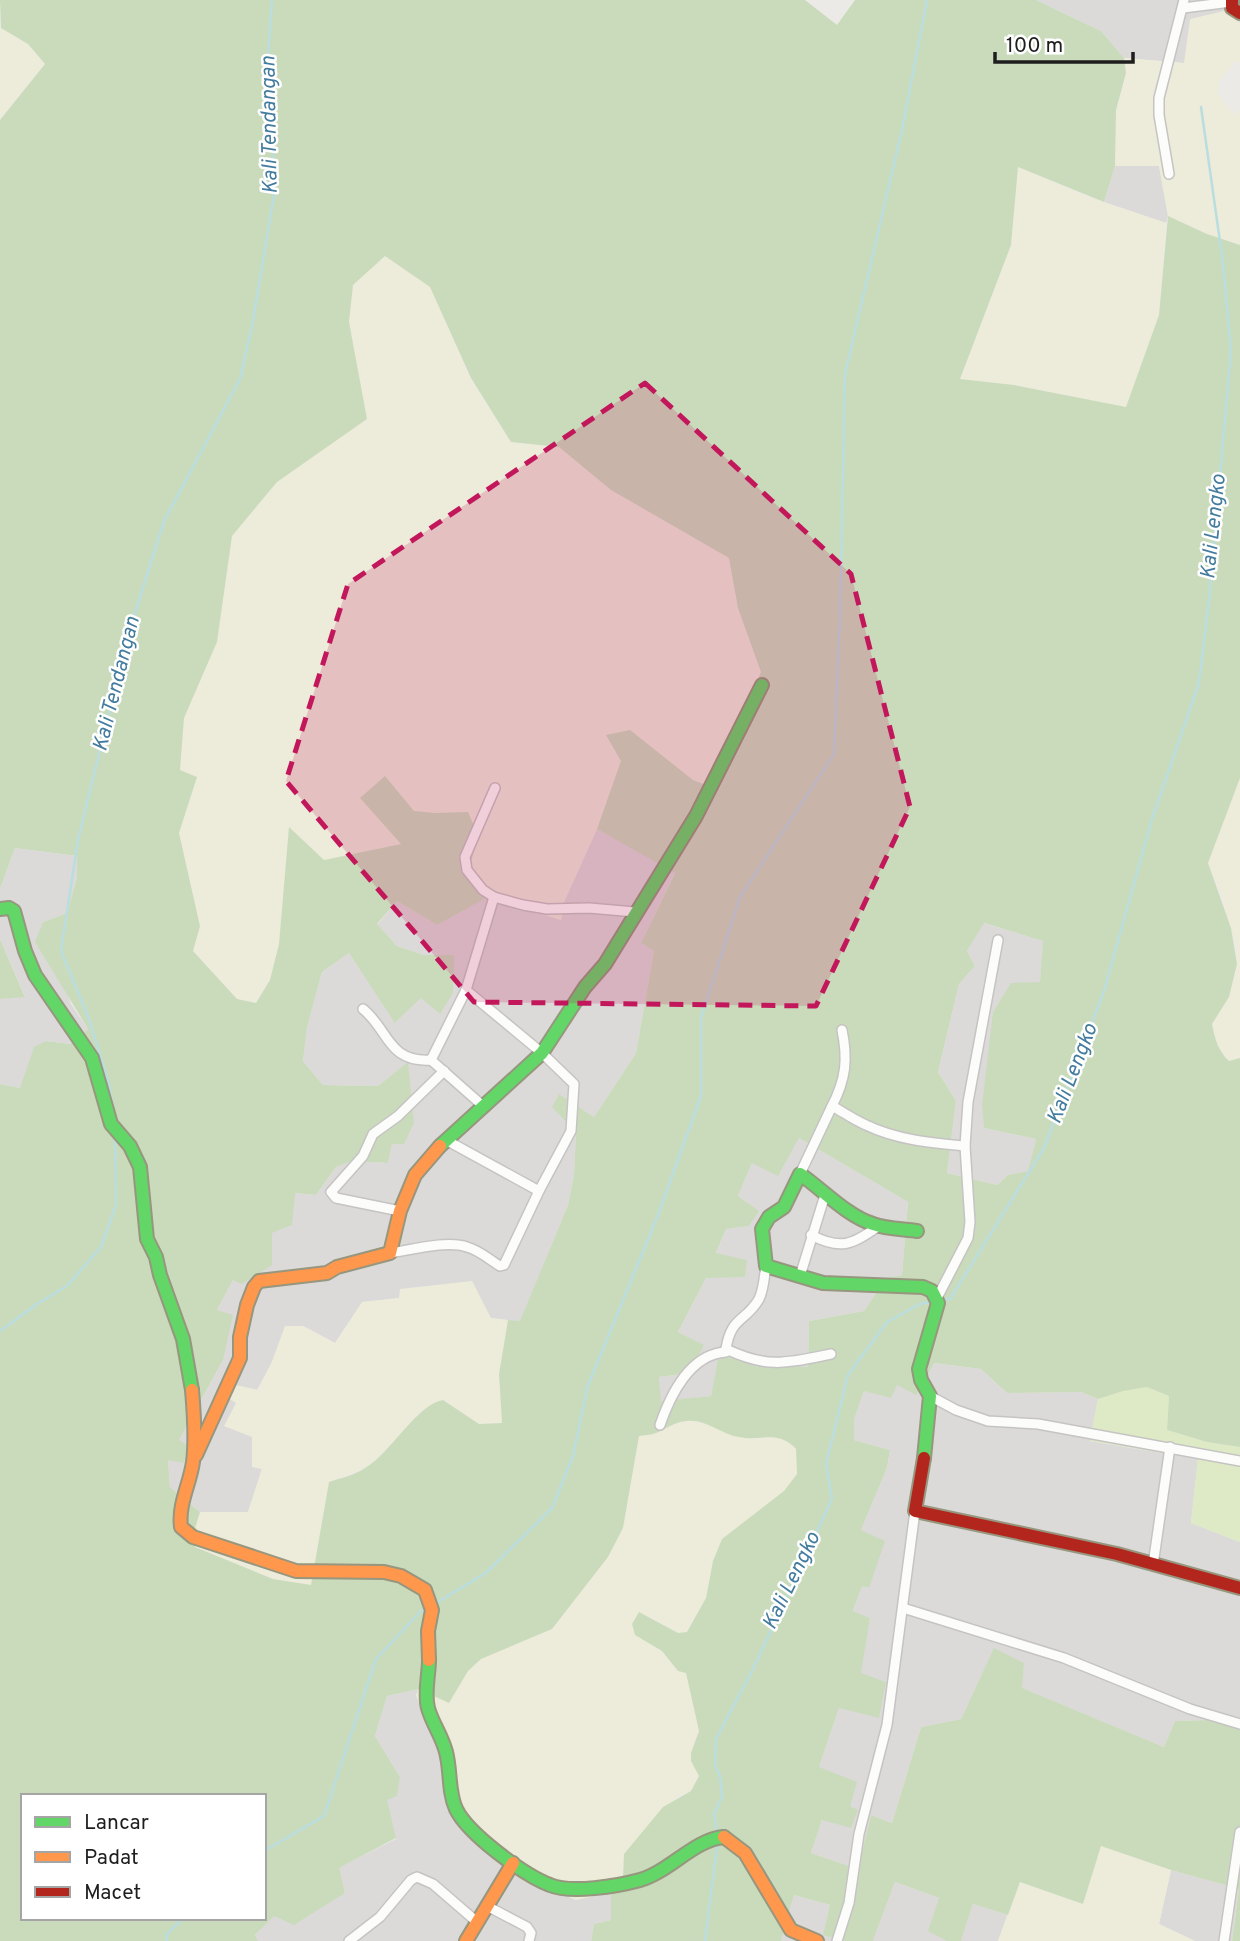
<svg xmlns="http://www.w3.org/2000/svg" width="1240" height="1941" viewBox="0 0 1240 1941" font-family="Overpass,sans-serif">
	<style>
		.residential { fill: #dbdad8 }
		.farmland { fill: #edecda }
		.grass { fill: #ddeac5 }
		.forest { fill: #cadbbc; fill-rule: evenodd }
		.lines { fill: none; stroke-linecap: round; stroke-linejoin: round }
		.stream { stroke: #badde0; stroke-width: 2.5 }
		.street-casing { stroke: #c5c4c3; stroke-width: 12 }
		.fast-casing { stroke: #97967e; stroke-width: 16 }
		.slow-casing { stroke: #97967e; stroke-width: 16 }
		.jam-casing { stroke: #97967e; stroke-width: 16 }
		.street { stroke: #fcfcfb; stroke-width: 9 }
		.fast { stroke: #63d668; stroke-width: 12 }
		.slow { stroke: #ff974d; stroke-width: 12 }
		.jam { stroke: #b3261e; stroke-width: 12 }
		.marked { fill: #c2185b; fill-opacity: 0.2; stroke: #c2185b; stroke-width: 5; stroke-dasharray: 14 9; stroke-linejoin: round }
		.labels { text-anchor: middle; dominant-baseline: central; stroke-width: 5; stroke-linejoin: round; paint-order: stroke }
		.water-label { font-size: 21px; font-style: italic; fill: #447c9f; stroke: #fff }
	</style>
	<rect width="100%" height="100%" fill="#eceae7"/>
	<g class="residential">
		<path d="M1036,0H1240V23L1233,17L1184,63L1124,58L1101,31Z"/>
		<path d="M1152,165L1159,166L1168,216L1166,223L1104,202L1115,166Z"/>
		<path d="M597,829L675,872L641,943L654,951L636,1053L594,1117L560,1095L576,1132L574,1175L568,1205L520,1322L491,1318L400,1289V1298L363,1302L335,1343L303,1326L271,1364L257,1390L236,1403L252,1437V1466L262,1469L248,1512H200L170,1487L168,1460L223,1360L217,1310L233,1280L272,1232L295,1193L316,1195L336,1167L352,1161L388,1163L408,1063L378,1086L323,1085L303,1061L307,1028L322,972L349,953L396,1022L421,998L424,955L397,946L377,925L397,901L437,925L488,897L561,920L564,902Z"/>
		<path d="M15,848L77,856V877L67,913L43,922L71,1004L88,1029L70,1044L46,1041L20,1088L0,1084V999L25,996L0,939V889Z"/>
		<path d="M983,923L1044,941L1040,982L984,1128L1036,1139L1028,1172L1008,1175L997,1185L947,1173L956,1101L938,1072L959,984L975,966L967,951Z"/>
		<path d="M799,1138L908,1202L902,1275L886,1278L864,1311L809,1321L808,1368L758,1367L720,1354L711,1396L660,1402L659,1377L690,1373L703,1345L678,1332L706,1278L726,1229L749,1226L758,1211L738,1196L752,1163Z"/>
		<path d="M934,1363L981,1369L1007,1393L1081,1392L1098,1399L1090,1441L1198,1459L1191,1523L1240,1542V1719L1175,1721L1164,1747L1021,1688L994,1649L961,1719L921,1727L892,1823L871,1815L858,1869L811,1853L822,1820L858,1810L850,1807L819,1767L839,1708L886,1682L860,1674L870,1618L853,1612L862,1585L868,1588L884,1542L861,1530L887,1468L890,1450L854,1440V1420L864,1391L897,1385Z"/>
		<path d="M419,1689L416,1695L440,1756L442,1776L491,1856L522,1877L576,1900L611,1892V1920L594,1924L591,1941H258L255,1935L274,1915L345,1893L338,1868L396,1839L386,1800L400,1777L375,1736L387,1696Z"/>
		<path d="M1171,1870L1239,1889L1232,1941H1195L1159,1924Z"/>
		<path d="M895,1882L939,1898L947,1941H873Z"/>
		<path d="M794,1895L830,1905L824,1934L845,1941H781Z"/>
		<path d="M973,1904L1008,1915L998,1941H961Z"/>
	</g>
	<g class="farmland">
		<path d="M1228,10L1240,23V62H1234L1219,82L1217,92L1233,114L1240,110V245L1207,234L1168,216L1159,166H1115L1116,110L1126,73L1124,58L1184,63L1190,19Z"/>
		<path d="M0,26L28,44L45,64L0,120Z"/>
		<path d="M1018,167L1086,196L1166,223L1159,315L1126,407L1014,385L960,380L1011,245Z"/>
		<path d="M385,256L430,287L470,378L511,442L559,447L611,490L729,558L738,608L761,672L711,787L693,780L630,730L606,736L621,761L597,829L564,902L561,920L488,897L435,813L413,811L402,844L324,860L290,828L279,944L270,980L255,1003L237,999L193,951L200,926L179,833L197,777L180,771L184,718L217,642L232,535L277,482L366,419L349,322L353,285Z"/>
		<path d="M1240,778V1058L1229,1061L1218,1048L1212,1024L1229,997L1237,964L1236,946L1221,894L1208,863Z"/>
		<path d="M472,1281L491,1318L508,1320L499,1374L503,1423L479,1424L443,1400L421,1411L386,1450L366,1468L329,1482L312,1585L273,1579L195,1547L194,1532L200,1512H248L262,1469L252,1467V1437L224,1426L236,1403L228,1398L236,1385L258,1390L271,1364L285,1326H303L335,1343L362,1302L399,1298L400,1289Z"/>
		<path d="M689,1420L710,1425L724,1432L756,1439L778,1436L786,1439L796,1448L797,1474L785,1491L722,1539L713,1561L706,1598L687,1632L678,1633L648,1616L636,1635L662,1651L678,1671L686,1673L699,1731L693,1744L699,1775L691,1791L677,1797L623,1878L611,1892L576,1900L522,1877L491,1856L459,1823L442,1776L440,1756L416,1695L419,1689L449,1703L468,1671L481,1659L552,1629L608,1557L623,1528L639,1435L656,1433L667,1426Z"/>
		<path d="M1101,1845L1171,1870L1159,1924L1195,1941H998L1019,1882L1083,1904Z"/>
	</g>
	<path class="grass" d="M1147,1387L1169,1396L1167,1430L1207,1442L1240,1447V1542L1191,1523L1198,1459L1090,1441L1098,1399L1122,1391Z"/>
	<g class="forest">
		<path d="M0,0H805L837,25L855,0H1036L1101,31L1124,58L1126,73L1116,110L1115,166L1104,202L1018,167L1011,245L960,379L1014,385L1126,407L1159,315L1168,216L1207,234L1240,245V778L1208,863L1231,928L1237,964L1229,997L1212,1024C1215,1039 1218,1051 1229,1061L1240,1058V1447L1207,1442L1167,1430L1169,1396L1147,1387L1123,1391L1098,1399L1081,1392L1007,1393L981,1369L934,1363L916,1395L897,1385L891,1398L864,1391L854,1420V1440L890,1450L887,1468L861,1530L885,1541L869,1588L862,1586L853,1611L870,1618L861,1673L886,1682L879,1718L839,1708L819,1767L857,1782L850,1806L858,1810L851,1828L822,1820L811,1853L858,1869L871,1815L892,1823L921,1727L961,1719L994,1648L1024,1663L1022,1688L1164,1747L1175,1721L1240,1719V1941H1232L1239,1889L1171,1870L1101,1846L1083,1904L1020,1882L1008,1915L973,1904L961,1941H947L928,1931L939,1898L895,1882L873,1941H845L823,1935L830,1905L794,1895L781,1941H591L594,1924L611,1920V1892L623,1878L624,1854L663,1807L691,1791L699,1776L691,1761V1753L699,1731L686,1673L678,1671L662,1651L635,1635L632,1624L639,1612L678,1633L687,1632L706,1598L713,1561L722,1539L784,1491L797,1474L796,1449C777,1429 762,1442 739,1437C721,1434 705,1418 686,1421C674,1422 666,1429 656,1433C651,1435 644,1435 639,1436L623,1528L608,1557L552,1629L481,1659L468,1671L449,1703L419,1689L387,1696L375,1736L400,1777L397,1796L387,1800L396,1838L339,1868L345,1893L294,1925L274,1916L255,1935L258,1941H0V1084L20,1088L34,1047L46,1041L70,1044L88,1029L35,942L43,922L67,913L77,877V856L15,848L0,889V120L45,64L28,44L1,28ZM385,256L430,287L471,378L511,442L559,447L611,490L729,558L738,608L761,672L711,787L693,780L630,730L606,735L621,761L597,829L675,873L641,943L654,951L636,1053L594,1117L559,1094L552,1107L576,1132L574,1175L568,1205L520,1321L508,1320L499,1374L502,1423L479,1424L443,1400C417,1404 390,1454 365,1468C355,1475 341,1478 329,1482L311,1585L273,1579L195,1547L194,1532L200,1512L170,1487L168,1460L184,1463L188,1446L179,1440L223,1360L233,1315L217,1310L233,1280L242,1284L272,1265V1233L292,1225L295,1193L316,1195L336,1167L352,1161L388,1163L392,1144H404L414,1123L408,1062L378,1086L323,1085L303,1061L307,1028L322,972L349,953L395,1023L421,998L440,1014L453,993L454,955H424L397,946L377,924L397,901L437,925L488,897L470,866L478,835L468,812L435,813L414,811L385,776L360,798L401,844L324,860L289,827L279,944L270,980L256,1003L237,999L193,951L200,926L179,833L197,777L180,770L184,718L217,642L232,536L277,482L367,419L349,322L353,285ZM984,923L1043,941L1040,982L1011,983L993,1012L982,1105L984,1128L1036,1139L1028,1171L1008,1175L997,1185L947,1173L956,1101L938,1072L959,984L975,966L967,951ZM799,1138L908,1202L902,1275L886,1278L864,1311L809,1321L808,1367L763,1365L758,1367L719,1354L711,1396L661,1401L659,1377L690,1373L704,1345L678,1332L706,1278L745,1277L747,1260L716,1253L726,1229L749,1226L759,1211L738,1196L752,1163L778,1176ZM23,1796H264V1918H23Z"/>
		<path d="M0,935V939L25,997L0,999Z"/>
	</g>
	<g class="lines">
		<g class="stream">
			<path d="M114,1114L109,1084L89,1019L61,951L78,840L128,635L164,521L240,379L252,326L275,189L267,71L272,0"/>
			<path d="M941,1300L950,1299L1044,1148L1104,991L1152,819L1199,683L1209,600L1231,351L1223,263L1201,107"/>
			<path d="M0,1331L37,1304L67,1286L101,1247L116,1205L115,1138"/>
			<path d="M433,1605L487,1572L552,1508L573,1456L587,1388L658,1215L701,1096V1018L740,897L834,754L840,616L845,374L902,130L927,0"/>
			<path d="M717,1834L714,1814L722,1797L720,1776L715,1766L716,1739L754,1667L832,1499L826,1464L848,1375L887,1322L920,1304L935,1301"/>
			<path d="M264,1851L324,1816L376,1659L421,1611L427,1608"/>
			<path d="M167,1941L166,1935L183,1918"/>
			<path d="M705,1941L718,1840"/>
		</g>
		<g class="street-casing">
			<g id="street">
				<path d="M1183,8L1231,2"/>
				<path d="M1169,174L1159,115V98L1184,0"/>
				<path d="M495,788L465,857L467,870L483,890L494,897L523,905L547,909L589,908L635,912"/>
				<path d="M466,990L542,1053L574,1084L571,1131L539,1191"/>
				<path d="M363,1009C389,1030 388,1063 431,1060"/>
				<path d="M483,1106L431,1060L466,990L494,897"/>
				<path d="M832,1106C846,1079 848,1059 842,1030"/>
				<path d="M800,1174L832,1106C843,1112 854,1120 866,1125C897,1140 932,1143 965,1146"/>
				<path d="M400,1211L336,1198L331,1192L363,1156L373,1134L398,1116L444,1071"/>
				<path d="M811,1235C842,1251 852,1244 879,1226"/>
				<path d="M390,1253C411,1250 447,1240 467,1247C479,1250 490,1260 500,1266L504,1265L539,1191L446,1140"/>
				<path d="M766,1266C764,1277 764,1289 759,1299C746,1322 731,1316 726,1349C768,1369 787,1363 831,1354"/>
				<path d="M800,1276L825,1195"/>
				<path d="M937,1298L968,1238L970,1222L965,1146L968,1102L998,940"/>
				<path d="M930,1396L956,1410L988,1421L1038,1424L1240,1461"/>
				<path d="M660,1425C670,1396 690,1354 726,1352V1349"/>
				<path d="M1153,1565L1170,1447"/>
				<path d="M903,1608L1064,1658L1190,1709L1240,1724"/>
				<path d="M487,1906L527,1927L531,1933L529,1941"/>
				<path d="M349,1941L380,1917L411,1880L417,1877L433,1884L477,1922"/>
				<path d="M837,1941L849,1903L859,1834L887,1725L915,1511"/>
				<path d="M1224,1941L1240,1832"/>
			</g>
		</g>
		<g class="fast-casing">
			<g id="fast">
				<path d="M0,909L9,908L14,911L25,951L35,975L92,1058L111,1124L130,1146L140,1167L147,1239L156,1257L160,1275L183,1339L192,1390"/>
				<path d="M440,1146L542,1053L585,987L605,964L696,816L762,685"/>
				<path d="M917,1231C903,1229 886,1229 873,1224C847,1216 822,1189 800,1174L784,1207L769,1217L762,1229L766,1266L823,1283L923,1287L932,1291L938,1303L919,1369L921,1380L930,1396L924,1458"/>
				<path d="M429,1660C429,1675 424,1693 428,1708C432,1723 442,1736 446,1752C451,1770 448,1792 456,1809C468,1834 524,1875 550,1885C571,1894 618,1886 640,1880C669,1872 695,1839 724,1837"/>
			</g>
		</g>
		<g class="slow-casing">
			<g id="slow">
				<path d="M192,1390C194,1413 196,1439 193,1462C190,1484 178,1504 181,1527L193,1537L296,1571L384,1572L401,1576L425,1590L432,1610L428,1631L429,1660"/>
				<path d="M196,1455L240,1358V1337L247,1305L254,1287L259,1281L327,1273L337,1267L390,1253L400,1211L415,1175L440,1146"/>
				<path d="M724,1837L745,1853L791,1930L817,1941"/>
				<path d="M466,1941L513,1863"/>
			</g>
		</g>
		<g class="jam-casing">
			<g id="jam">
				<path d="M1232,0V8L1240,13"/>
				<path d="M924,1458L915,1511L1117,1554L1240,1588"/>
			</g>
		</g>
		<use href="#street" class="street"/>
		<use href="#fast" class="fast"/>
		<use href="#slow" class="slow"/>
		<use href="#jam" class="jam"/>
	</g>
	<path class="marked" d="M645,383L851,574L910,807L816,1006L474,1002L286,781L348,584Z"/>
	<g class="labels">
		<g class="water-label">
			<text transform="translate(270 125) rotate(-91)">Kali Tendangan</text>
			<text transform="translate(1214 527) rotate(-84)">Kali Lengko</text>
			<text transform="translate(117 684) rotate(-76)">Kali Tendangan</text>
			<text transform="translate(1073 1074) rotate(-69)">Kali Lengko</text>
			<text transform="translate(792 1581) rotate(-64)">Kali Lengko</text>
		</g>
	</g>
	<rect x="21" y="1794" width="245" height="126" fill="#ffffff" stroke="#a5a5a5" stroke-width="2"/>
	<rect x="35" y="1817" width="35" height="10" fill="#63d668" stroke="#a5a5a5" stroke-width="2"/>
	<text x="84" y="1829" font-size="21" fill="#1e1e1e">Lancar</text>
	<rect x="35" y="1852" width="35" height="10" fill="#ff974d" stroke="#a5a5a5" stroke-width="2"/>
	<text x="84" y="1864" font-size="21" fill="#1e1e1e">Padat</text>
	<rect x="35" y="1887" width="35" height="10" fill="#b3261e" stroke="#a5a5a5" stroke-width="2"/>
	<text x="84" y="1899" font-size="21" fill="#1e1e1e">Macet</text>
	<path d="M995 52v10h138v-10" fill="none" stroke="#1e1e1e" stroke-width="3.5"/>
	<text x="1006" y="52" font-size="21" fill="#1e1e1e" stroke="#ffffff" stroke-width="5" paint-order="stroke">100 m</text>
</svg>
